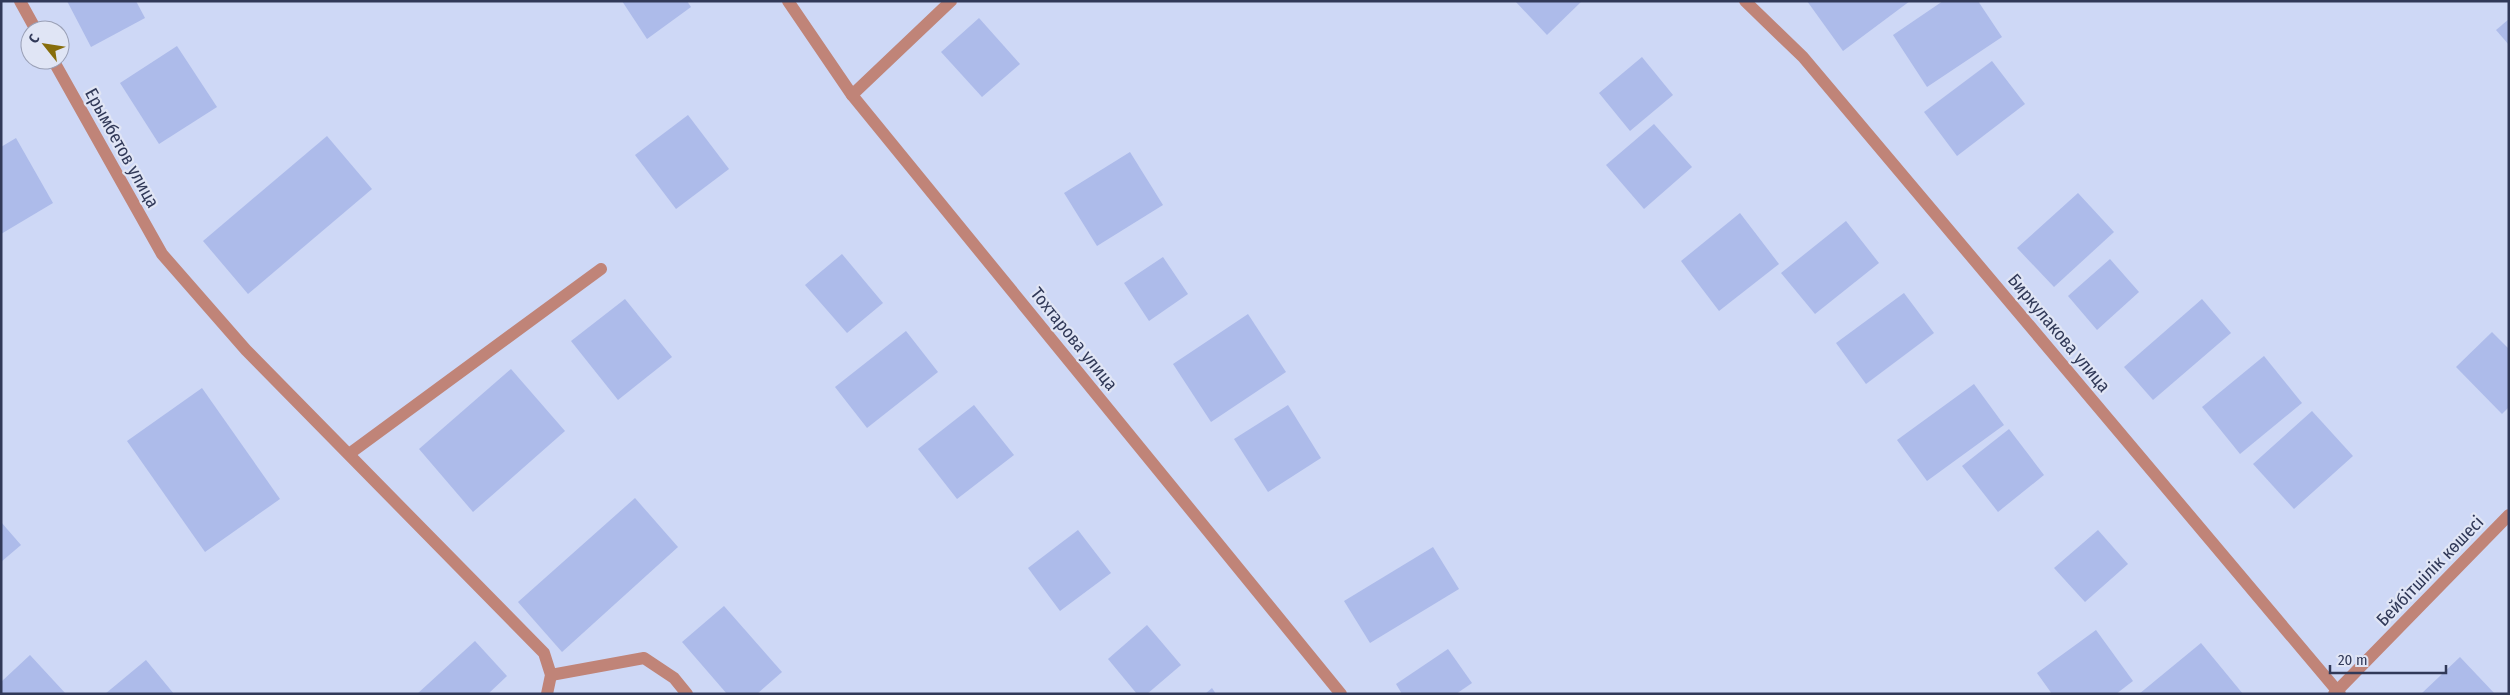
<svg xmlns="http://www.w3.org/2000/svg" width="2510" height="695" viewBox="0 0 2510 695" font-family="'Fira Sans Condensed',sans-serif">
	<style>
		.building { fill: #adbbea }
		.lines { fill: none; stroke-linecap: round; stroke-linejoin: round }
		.minor { stroke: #c08478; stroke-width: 12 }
		.labels { text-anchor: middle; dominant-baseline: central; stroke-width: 4.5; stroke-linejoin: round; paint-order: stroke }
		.street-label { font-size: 18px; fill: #313958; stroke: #e0e5f5 }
	</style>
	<rect width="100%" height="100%" fill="#ced8f6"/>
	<g class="building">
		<path d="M67,1H136L145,18L91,47Z"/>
		<path d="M622,1H687L691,7L647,39Z"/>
		<path d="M1515,1H1582L1547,35Z"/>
		<path d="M1807,1H1910L1843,51Z"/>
		<path d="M1943,1H1978L2002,37L1927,87L1893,35Z"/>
		<path d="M979,18L1020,64L982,97L941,52Z"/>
		<path d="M2509,19V45L2496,30Z"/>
		<path d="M177,46L217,107L159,144L120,83Z"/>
		<path d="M1642,57L1673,95L1630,131L1599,93Z"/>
		<path d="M1992,61L2025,104L1957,156L1924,112Z"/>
		<path d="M688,115L729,169L676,209L635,155Z"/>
		<path d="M1654,124L1692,167L1644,209L1606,165Z"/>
		<path d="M327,136L372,189L248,294L203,241Z"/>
		<path d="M16,138L53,203L1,234V147Z"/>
		<path d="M1130,152L1163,205L1097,246L1064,193Z"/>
		<path d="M2078,193L2114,232L2054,287L2017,248Z"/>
		<path d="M1740,213L1779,264L1719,311L1681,261Z"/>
		<path d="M1846,221L1879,263L1815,314L1781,273Z"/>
		<path d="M842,254L883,303L847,333L805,285Z"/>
		<path d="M1163,257L1188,294L1149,321L1124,283Z"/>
		<path d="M2110,259L2139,292L2097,330L2068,296Z"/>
		<path d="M1904,293L1934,333L1866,384L1836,343Z"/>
		<path d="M625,299L672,357L618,400L571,341Z"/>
		<path d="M2202,299L2231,333L2153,400L2124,367Z"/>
		<path d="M1248,314L1286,372L1211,422L1173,364Z"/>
		<path d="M906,331L938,372L867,428L835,387Z"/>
		<path d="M2492,332L2509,349V407L2502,414L2456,367Z"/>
		<path d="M2264,356L2302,403L2240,454L2202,407Z"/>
		<path d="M511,369L565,431L473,512L419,449Z"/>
		<path d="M1974,384L2004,425L1927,481L1897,440Z"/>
		<path d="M202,388L280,499L205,552L127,441Z"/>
		<path d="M974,405L1014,455L957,499L918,449Z"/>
		<path d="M1288,405L1321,458L1268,492L1234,439Z"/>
		<path d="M2312,411L2353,456L2294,509L2253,464Z"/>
		<path d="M2009,429L2044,475L1998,512L1962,466Z"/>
		<path d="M635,498L678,547L562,652L518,602Z"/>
		<path d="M1,522L21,545L1,562Z"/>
		<path d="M1078,530L1111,573L1060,611L1028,568Z"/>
		<path d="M2098,530L2128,564L2085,602L2054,568Z"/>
		<path d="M1433,547L1459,589L1370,643L1344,601Z"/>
		<path d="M724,606L782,672L757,694H727L682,642Z"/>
		<path d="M1147,625L1181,665L1147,694H1137L1108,659Z"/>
		<path d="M2096,630L2133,681L2116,694H2052L2037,673Z"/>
		<path d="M475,641L507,676L488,694H417Z"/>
		<path d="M2201,643L2243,694H2139Z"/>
		<path d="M1448,649L1472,683L1456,694H1402L1396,684Z"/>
		<path d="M30,655L66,694H1V682Z"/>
		<path d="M2460,657L2495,694H2421Z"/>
		<path d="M146,660L174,694H105Z"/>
		<path d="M1212,688L1216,694H1205Z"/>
	</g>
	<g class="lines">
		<g class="minor">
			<path d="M20,1L36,30"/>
			<path d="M788,1L852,95L1341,694"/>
			<path d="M1745,1L1803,57L2340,694"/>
			<path d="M53,60L162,254L246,350L544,653L551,675L547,694"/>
			<path d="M852,95L951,1"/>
			<path d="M349,454L601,269"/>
			<path d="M551,675L644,658L674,678L687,694"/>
			<path d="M2334,694L2509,515"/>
		</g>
	</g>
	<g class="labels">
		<g class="street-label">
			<text transform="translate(122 148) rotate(61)">Ерымбетов улица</text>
			<text transform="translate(2059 333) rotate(50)">Биркулакова улица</text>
			<text transform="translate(1074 339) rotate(51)">Тохтарова улица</text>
			<text transform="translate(2430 571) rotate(-46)">Бейбітшілік көшесі</text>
		</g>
	</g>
	<rect width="2510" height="695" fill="none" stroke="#313958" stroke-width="5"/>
	<g transform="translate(45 45) rotate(300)"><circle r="24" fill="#e0e5f5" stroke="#9aa0b6"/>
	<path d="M0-4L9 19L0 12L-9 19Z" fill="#876d0b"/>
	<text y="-8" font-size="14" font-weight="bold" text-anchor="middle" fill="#313958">С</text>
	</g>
	<path d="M2330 665v8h116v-8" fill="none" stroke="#313958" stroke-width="2.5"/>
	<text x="2338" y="665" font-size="15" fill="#313958" stroke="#e0e5f5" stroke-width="4" paint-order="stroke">20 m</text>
</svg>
